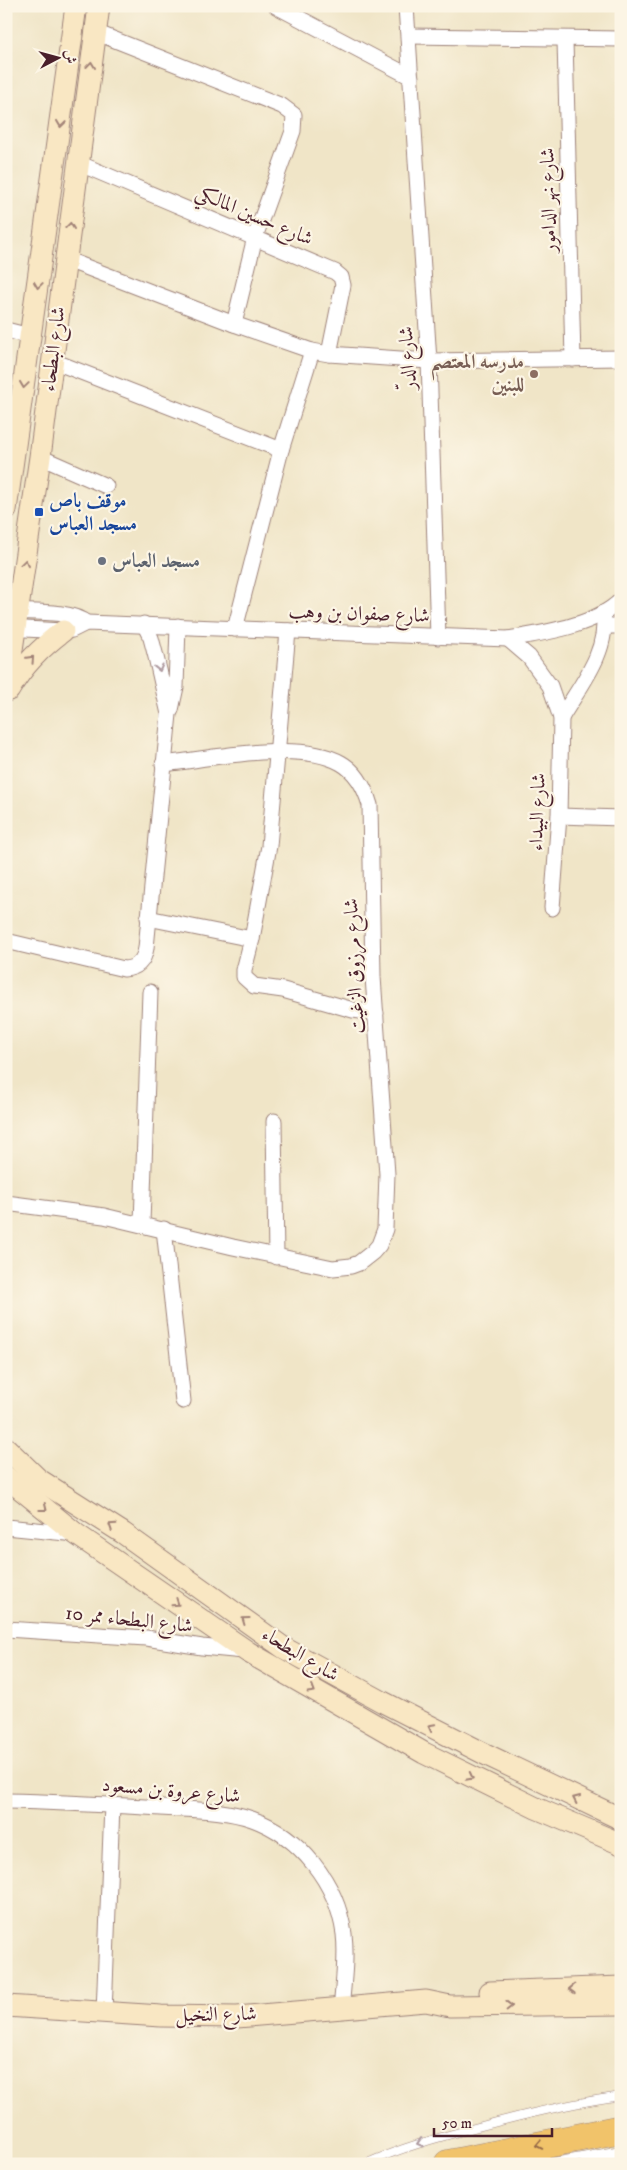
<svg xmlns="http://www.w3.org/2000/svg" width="627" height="2170" viewBox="0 0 627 2170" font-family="'IM FELL DW Pica',Amiri,serif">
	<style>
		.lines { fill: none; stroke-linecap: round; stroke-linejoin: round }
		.lane-casing { stroke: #9d8279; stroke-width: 9 }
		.street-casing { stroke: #9d8279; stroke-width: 17 }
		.secondary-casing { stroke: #9d8279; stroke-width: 23 }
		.highway-casing { stroke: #9d8279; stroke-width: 29 }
		.lane { stroke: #fff; stroke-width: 8 }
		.street { stroke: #fff; stroke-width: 15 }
		.secondary { stroke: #f9e7c3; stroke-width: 21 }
		.highway { stroke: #f1c36a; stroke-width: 28 }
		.oneway { stroke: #a28377 }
		.oneway2 { stroke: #ae9aa0 }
		.oneway3 { stroke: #956947 }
		.education-dot { fill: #8d6e63; stroke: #fcf5e5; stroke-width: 2 }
		.transit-dot { fill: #1a4fb4; stroke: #fcf5e5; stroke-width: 2 }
		.worship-dot { fill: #6b7280; stroke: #fcf5e5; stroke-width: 2 }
		.labels { text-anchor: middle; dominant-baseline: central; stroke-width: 4.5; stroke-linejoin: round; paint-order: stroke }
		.street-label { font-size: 20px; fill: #4a1f2b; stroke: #fcf5e5 }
		.education-label { font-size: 20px; font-weight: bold; fill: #785e54; stroke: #fcf5e5; text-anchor: end }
		.transit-label { font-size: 20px; font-weight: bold; fill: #164399; stroke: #fcf5e5; text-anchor: start }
		.worship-label { font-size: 20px; font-weight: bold; fill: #5b616d; stroke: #fcf5e5; text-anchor: start }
	</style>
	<rect width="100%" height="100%" fill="#fcf5e5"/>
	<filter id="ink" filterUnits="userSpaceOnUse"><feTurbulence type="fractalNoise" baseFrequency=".02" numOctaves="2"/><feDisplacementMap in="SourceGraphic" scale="10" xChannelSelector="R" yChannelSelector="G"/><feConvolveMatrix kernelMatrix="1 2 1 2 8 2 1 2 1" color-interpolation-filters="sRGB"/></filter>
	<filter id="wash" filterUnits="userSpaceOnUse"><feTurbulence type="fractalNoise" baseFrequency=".0096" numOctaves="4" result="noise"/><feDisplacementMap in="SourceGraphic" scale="20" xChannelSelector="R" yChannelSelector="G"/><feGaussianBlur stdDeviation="1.12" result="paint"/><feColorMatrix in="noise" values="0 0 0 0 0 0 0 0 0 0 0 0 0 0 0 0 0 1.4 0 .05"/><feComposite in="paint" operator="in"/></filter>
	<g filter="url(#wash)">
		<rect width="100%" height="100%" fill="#f0e5c7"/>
	</g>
	<g filter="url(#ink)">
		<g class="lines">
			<g class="lane-casing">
				<g id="lane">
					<path d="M365,2164C400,2148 437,2138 474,2128C522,2115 571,2103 621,2096"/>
					<path d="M542,2164L621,2150"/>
					<path d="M584,2164L621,2157"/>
				</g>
			</g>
			<g class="street-casing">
				<g id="street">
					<path d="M276,6L411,77"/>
					<path d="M406,6L429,361L438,637"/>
					<path d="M95,32L282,106L294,115L293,131L255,237L234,324"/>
					<path d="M409,36L621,39"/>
					<path d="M565,40L573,359"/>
					<path d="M78,163L335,272L341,277L343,285L329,354"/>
					<path d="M65,259L234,324L312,351L329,354L429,361L621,358"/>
					<path d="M6,330L30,336"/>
					<path d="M53,361L281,450"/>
					<path d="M40,457L106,486"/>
					<path d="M6,611C28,613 70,609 86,623"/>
					<path d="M605,626H621"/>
					<path d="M6,628L63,631L72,630L86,623L508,639C543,633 595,626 621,600"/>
					<path d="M235,629L281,450L312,351"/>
					<path d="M288,631L269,846L252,939L244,970V977L254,986L283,990L353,1010L376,1013"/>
					<path d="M508,639L529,657L550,686L561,718L559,816L552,908"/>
					<path d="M171,710L176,687L178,626"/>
					<path d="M561,718C579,687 610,651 603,613"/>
					<path d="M559,816L621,818"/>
					<path d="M148,918L252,939"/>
					<path d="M6,941L124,969C137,968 144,961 146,948L169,714L156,657L151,638L144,624"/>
					<path d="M274,1121L276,1257"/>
					<path d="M6,1203L104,1216L233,1247L333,1268L351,1266L359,1263L373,1252L379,1245L385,1229L387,1174L373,977L370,805C365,788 357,772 341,763C300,739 209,759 163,764"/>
					<path d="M142,1223L150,992"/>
					<path d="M164,1229L183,1401"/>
					<path d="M6,1527L76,1534"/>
					<path d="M6,1629L146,1638L202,1647L244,1651"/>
					<path d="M6,1801C58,1802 110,1805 161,1808C191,1810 224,1809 252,1819C300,1836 337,1883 344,1934C347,1959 343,1985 341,2010"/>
					<path d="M104,2013L112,1805"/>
				</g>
			</g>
			<g class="secondary-casing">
				<g id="secondary">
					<path d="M6,510L76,6"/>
					<path d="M9,690C23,665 41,648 63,631"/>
					<path d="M6,691L40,457L99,6"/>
					<path d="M6,1448L38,1479L123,1533L284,1648L383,1702L485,1754L621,1819"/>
					<path d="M6,1477L76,1534L248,1652L424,1753L536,1808L621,1844"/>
					<path d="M490,1992L621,1987"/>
					<path d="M6,2006L161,2016L237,2017L426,2001L450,2006L621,2004"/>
				</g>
			</g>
			<g class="highway-casing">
				<path id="highway" d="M448,2164L621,2129"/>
			</g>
			<use href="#lane" class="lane"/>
			<use href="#street" class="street"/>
			<use href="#secondary" class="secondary"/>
			<use href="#highway" class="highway"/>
		</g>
		<defs><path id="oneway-chevron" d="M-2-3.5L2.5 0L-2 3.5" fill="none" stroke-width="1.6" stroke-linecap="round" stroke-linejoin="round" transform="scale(1.25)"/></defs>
		<g class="oneway">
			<use href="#oneway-chevron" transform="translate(91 65) rotate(-83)"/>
			<use href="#oneway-chevron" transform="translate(61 124) rotate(98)"/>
			<use href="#oneway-chevron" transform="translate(70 226) rotate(-83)"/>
			<use href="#oneway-chevron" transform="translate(38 285) rotate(98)"/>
			<use href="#oneway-chevron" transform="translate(24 385) rotate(98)"/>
			<use href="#oneway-chevron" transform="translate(25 563) rotate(-82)"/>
			<use href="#oneway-chevron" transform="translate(31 659) rotate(-47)"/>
			<use href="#oneway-chevron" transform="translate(44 1508) rotate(38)"/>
			<use href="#oneway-chevron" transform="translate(112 1526) rotate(-147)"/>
			<use href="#oneway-chevron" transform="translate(176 1603) rotate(34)"/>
			<use href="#oneway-chevron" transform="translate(245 1620) rotate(-144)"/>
			<use href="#oneway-chevron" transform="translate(312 1690) rotate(31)"/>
			<use href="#oneway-chevron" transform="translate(431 1727) rotate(-153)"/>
			<use href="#oneway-chevron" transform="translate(470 1777) rotate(27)"/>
			<use href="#oneway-chevron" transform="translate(576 1799) rotate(-155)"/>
			<use href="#oneway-chevron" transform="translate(572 1989) rotate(178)"/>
			<use href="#oneway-chevron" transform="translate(509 2006) rotate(-1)"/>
		</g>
		<g class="oneway2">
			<use href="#oneway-chevron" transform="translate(159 668) rotate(76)"/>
			<use href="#oneway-chevron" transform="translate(420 2143) rotate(163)"/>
		</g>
		<use class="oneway3" href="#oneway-chevron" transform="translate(539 2145) rotate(169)"/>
	</g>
	<circle class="education-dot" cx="534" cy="374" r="5"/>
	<rect class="transit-dot" x="34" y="507" width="10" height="10" rx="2.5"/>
	<circle class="worship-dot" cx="102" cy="561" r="5"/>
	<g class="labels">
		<g class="street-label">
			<text transform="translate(549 200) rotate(-91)">شارع نهر الدامور</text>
			<text transform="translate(254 216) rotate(23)">شارع حسين المالكي</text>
			<text transform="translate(54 349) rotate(-83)">شارع البطحاء</text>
			<text transform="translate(408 358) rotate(-93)">شارع الدرّ</text>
			<text transform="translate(359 614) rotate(2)">شارع صفوان بن وهب</text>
			<text transform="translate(538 812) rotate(-88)">شارع البيداء</text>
			<text transform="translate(355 966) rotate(-93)">شارع مرزوق الزغيت</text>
			<text transform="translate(129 1620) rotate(6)">شارع البطحاء ممر 10</text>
			<text transform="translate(300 1655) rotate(31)">شارع البطحاء</text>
			<text transform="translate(171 1791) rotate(5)">شارع عروة بن مسعود</text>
			<text transform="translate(216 2015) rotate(-1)">شارع النخيل</text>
		</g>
		<g class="education-label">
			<text x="524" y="362">مدرسه المعتصم<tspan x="524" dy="23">للبنين</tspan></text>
		</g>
		<g class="transit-label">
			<text x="49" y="501">موقف باص<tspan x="49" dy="23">مسجد العباس</tspan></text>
		</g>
		<g class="worship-label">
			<text x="112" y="561">مسجد العباس</text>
		</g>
	</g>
	<rect width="627" height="2170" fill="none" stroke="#fcf5e5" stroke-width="25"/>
	<g transform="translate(58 58) rotate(84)" stroke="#fcf5e5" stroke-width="4" paint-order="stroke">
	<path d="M0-4L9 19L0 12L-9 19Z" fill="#4a1f2b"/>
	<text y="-8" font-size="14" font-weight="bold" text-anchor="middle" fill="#4a1f2b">ش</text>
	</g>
	<path d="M434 2128v8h118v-8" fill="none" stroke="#4a1f2b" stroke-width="2.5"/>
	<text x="442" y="2128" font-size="15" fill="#4a1f2b" stroke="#fcf5e5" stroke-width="4" paint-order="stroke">50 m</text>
</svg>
